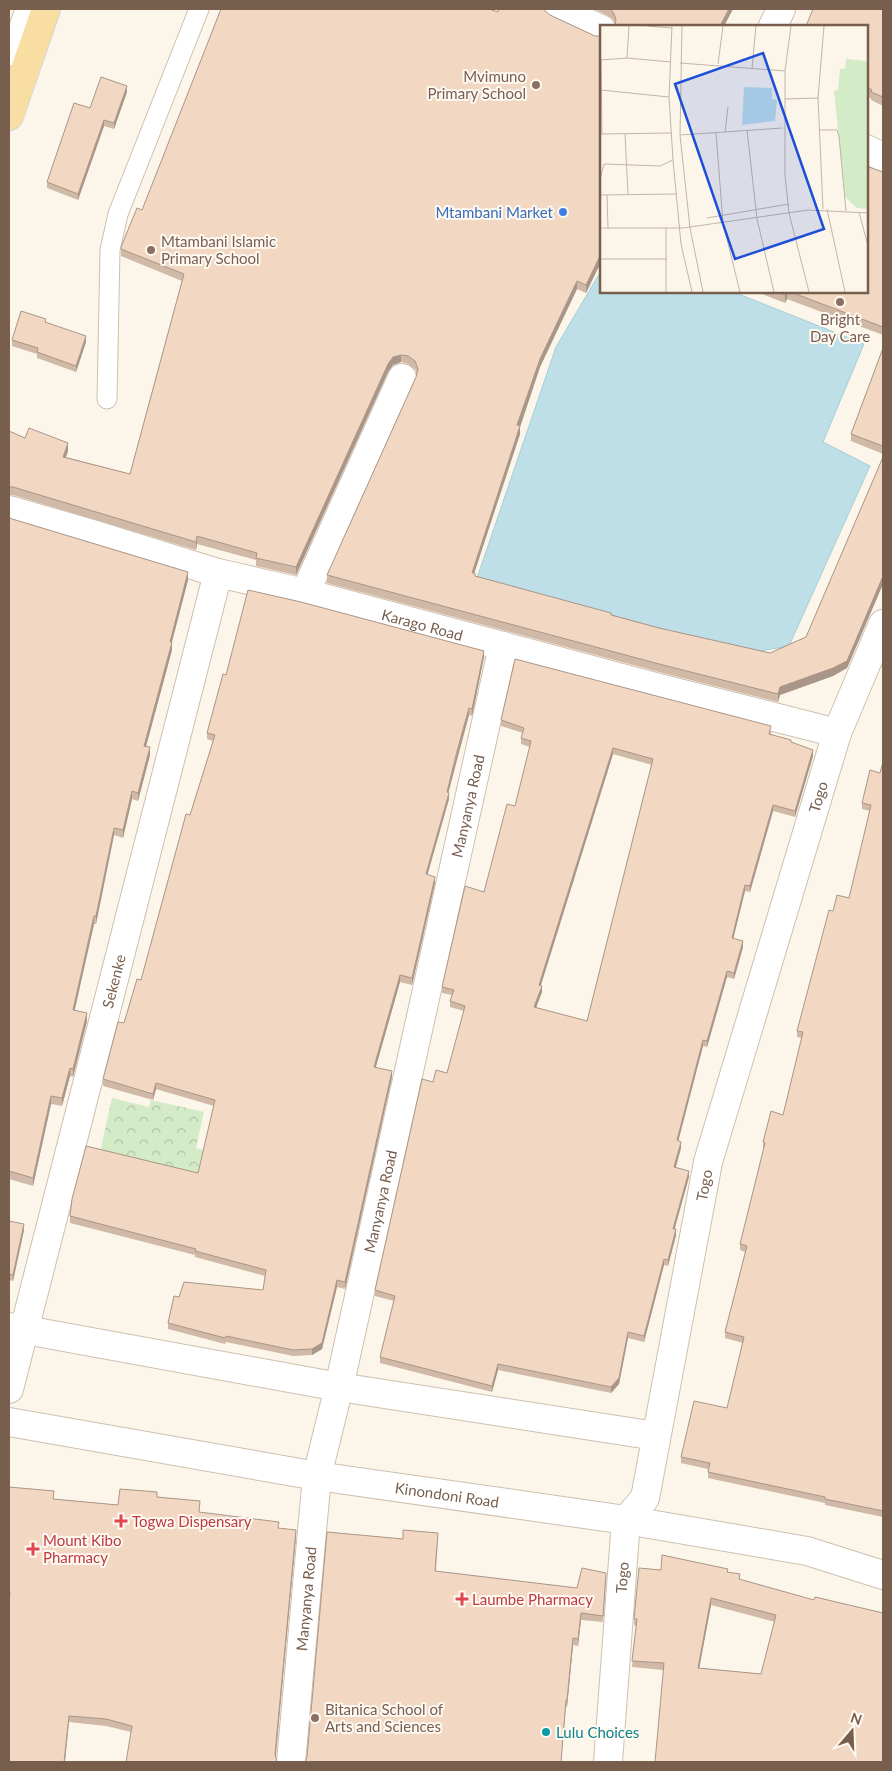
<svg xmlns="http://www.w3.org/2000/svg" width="892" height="1771" viewBox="0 0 892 1771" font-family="Lato,sans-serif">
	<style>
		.park { fill: url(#park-crowns) }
		.water { fill: #bedfe7; stroke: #a4ced8 }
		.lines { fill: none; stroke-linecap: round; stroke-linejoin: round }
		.service-casing { stroke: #cfbfaf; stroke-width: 21 }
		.minor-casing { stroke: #cfbfaf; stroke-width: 30 }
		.tertiary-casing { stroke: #cfbfaf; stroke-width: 30 }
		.primary-casing { stroke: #dcd5d1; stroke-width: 30 }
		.service { stroke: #fff; stroke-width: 19 }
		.minor { stroke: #fff; stroke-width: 28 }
		.tertiary { stroke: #fff; stroke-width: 28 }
		.primary { stroke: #f9dea4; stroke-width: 28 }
		.wall { fill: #d0b9a7; fill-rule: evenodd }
		.shaded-wall { fill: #a99688 }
		.building { fill: #f2d7c2; stroke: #a99688; fill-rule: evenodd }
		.education-dot { fill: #8d6e63; stroke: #fffaf1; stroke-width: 2 }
		.shop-dot { fill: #3f7fe0; stroke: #fffaf1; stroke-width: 2 }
		.health-dot { fill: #e0444e; stroke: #fffaf1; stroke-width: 2 }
		.culture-dot { fill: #0f9aa8; stroke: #fffaf1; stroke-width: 2 }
		.labels { text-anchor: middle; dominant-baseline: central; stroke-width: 4; stroke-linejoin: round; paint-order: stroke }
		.education-label { font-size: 15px; fill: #785e54; stroke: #fffaf1; text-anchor: start }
		.shop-label { font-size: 15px; fill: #366cbe; stroke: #fffaf1; text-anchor: end }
		.street-label { font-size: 15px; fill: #785e4d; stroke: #fffaf1 }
		.health-label { font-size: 15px; fill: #be3a42; stroke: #fffaf1; text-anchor: start }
		.culture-label { font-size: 15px; fill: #0d838f; stroke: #fffaf1; text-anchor: start }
		.inset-road { fill: none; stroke: #c3b4a6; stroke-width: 1 }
		.view { fill: #1d4ed8; fill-opacity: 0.15; stroke: #1d4ed8; stroke-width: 2.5 }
		.inset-edge { fill: none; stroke: #785e4d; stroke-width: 2.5 }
	</style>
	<defs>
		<pattern id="park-crowns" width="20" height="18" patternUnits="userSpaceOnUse" patternTransform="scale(1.25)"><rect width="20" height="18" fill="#d4ebc8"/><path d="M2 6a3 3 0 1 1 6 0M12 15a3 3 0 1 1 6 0" fill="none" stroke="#b1c2a5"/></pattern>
	</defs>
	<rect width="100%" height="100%" fill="#fcf6ea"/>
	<path class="park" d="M112,1098L149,1107L151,1100L204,1112L196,1148L207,1151L201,1176L100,1152Z"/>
	<path class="water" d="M601,271V291H731L864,344L823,442L870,466L789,646L749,653L477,578L556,347Z"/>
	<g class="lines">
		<g class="service-casing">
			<g id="service">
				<path d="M9,56L25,9"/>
				<path d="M107,399L110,250L118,214L199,9"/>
			</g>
		</g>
		<g class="minor-casing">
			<g id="minor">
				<path d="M556,9L601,29"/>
				<path d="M773,26L781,9"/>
				<path d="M866,149L883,157"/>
				<path id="s1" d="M9,510L92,534L218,573L305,593L659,688L837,733"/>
				<path d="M305,593L402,378"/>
				<path d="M9,1327L339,1387L656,1436"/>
				<path id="s2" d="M9,1389L218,573"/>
				<path id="s3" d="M291,1762L317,1476L339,1387L503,646"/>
				<path id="s4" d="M608,1762L626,1520L645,1498L708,1162L837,733L883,624"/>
			</g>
		</g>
		<g class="tertiary-casing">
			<g id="tertiary">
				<path id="s5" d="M9,1422L317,1476L626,1520L807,1551L883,1575"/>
			</g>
		</g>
		<g class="primary-casing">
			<path id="primary" d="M9,116L46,9"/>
		</g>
		<use href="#service" class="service"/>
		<use href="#minor" class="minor"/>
		<use href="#tertiary" class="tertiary"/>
		<use href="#primary" class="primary"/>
	</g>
	<g class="wall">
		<path d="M594,9H733L724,26H615L616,25L613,19L607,15Z"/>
		<path d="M883,9V106L871,100V98L866,96V26Z"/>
		<path d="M543,10L550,15L595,36H601V262L586,293L577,289L540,367L520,427V434L474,573L475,576L659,628L770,653L806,637L883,457V584L847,668L833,676L780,695L778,702L663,673L327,583V575L416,377L417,374L415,369L408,364L401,362L393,365L388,372L296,575L256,566V560L197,544L196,550L13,495H9V431L25,438L68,451L66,457L130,474L182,281L121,256V247L142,210L498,12Z"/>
		<path d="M127,92L114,129L104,126L78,200L47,188V182L90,108Z"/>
		<path d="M866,166L883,172V335L787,299L785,303L754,291H866Z"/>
		<path d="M46,322L86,342L76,372L37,358V354L12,346V340Z"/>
		<path d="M883,348V454L851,441V434Z"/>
		<path d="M9,518L188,580L172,642V650L146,746L150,755L138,801L132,799L123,838L114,835L96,924H94L74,1010L87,1021L73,1077L70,1076L62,1106L51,1104L33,1186L9,1179Z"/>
		<path d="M484,657L472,716L469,715L457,757L448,793L449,799L427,874L435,883L412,985L400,982L376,1067L392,1077L345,1289L337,1287L322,1349L312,1355L293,1356L226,1342L225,1344L168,1329V1323L179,1297L263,1290L265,1276L195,1257V1255L70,1223V1216L198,1173L214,1106L156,1089L153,1100L103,1086V1079L141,980L190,815L213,741L207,739V733L226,675Z"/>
		<path d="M501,720L771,732V734L791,743L813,756L795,817L773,811L750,892L745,891L733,938L743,947L734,979L727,977L707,1047L703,1046L678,1141L681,1148L676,1167L689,1177L674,1229L676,1235L668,1266L664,1265L644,1342L628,1338L619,1384L611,1393L498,1370L492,1392L380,1363V1357L394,1301L375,1296V1290L433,1082L447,1073L464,1011L450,1007V1001L452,995L442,993V987L484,892L515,806L530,747L521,744V738L523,733L501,726ZM613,754L652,765L587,1021L536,1008L542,992L541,985Z"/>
		<path d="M883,762V1517L825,1505V1503L708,1478V1469L681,1463V1457L727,1408L743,1343L725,1338V1332L745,1252L740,1250V1244L764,1149L763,1148V1142L783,1115L802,1038L797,1037V1031L833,911L849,898L870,811L862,809V803L880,773Z"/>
		<path d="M9,1221L24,1230L13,1281L9,1280Z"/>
		<path d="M9,1487L54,1499L118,1505L157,1497L200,1512L279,1528L296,1536L276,1756L131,1732L106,1726L69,1722L9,1598Z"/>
		<path d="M403,1539H438L436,1571L577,1588L606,1580L603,1622L581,1620L578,1646L573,1645L567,1707L566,1706L561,1762H305Z"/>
		<path d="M661,1570L728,1572L740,1580L814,1600L883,1762L663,1670L632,1667L636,1626L634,1625V1619ZM711,1605L775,1622L761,1674L699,1668Z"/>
	</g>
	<g class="shaded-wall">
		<path d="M729,9H733L724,26H720Z"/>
		<path d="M127,86V92L114,129V123Z"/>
		<path d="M104,120V126L78,200V194Z"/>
		<path d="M601,254V262L586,293V285Z"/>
		<path d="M577,281V289L540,367L520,427V434L472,580V573L517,425L540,359Z"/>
		<path d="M787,291V299L785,303V295Z"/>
		<path d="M86,336V342L76,372V366Z"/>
		<path d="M401,355V362L393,365L388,372L296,575V567L388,364L393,357Z"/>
		<path d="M68,443V451L63,464V457Z"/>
		<path d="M197,536V544L196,550V542Z"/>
		<path d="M188,572V580L170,649V642Z"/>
		<path d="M883,576V584L847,668L833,676L780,695L778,702V694L780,687Z"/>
		<path d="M172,642V650L144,754V746Z"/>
		<path d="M484,651V657L472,716V709Z"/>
		<path d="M469,708V715L447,798V792Z"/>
		<path d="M150,747V755L138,801V793Z"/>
		<path d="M613,748V754L539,991V985Z"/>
		<path d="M813,750V756L795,817V811Z"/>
		<path d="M132,791V799L123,838V830Z"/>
		<path d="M449,793V799L426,880V874Z"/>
		<path d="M773,805V811L750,892V886Z"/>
		<path d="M114,828V835L96,924V916Z"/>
		<path d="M435,877V883L412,985V978Z"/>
		<path d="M745,885V891L732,944V938Z"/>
		<path d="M94,916V924L73,1018V1010Z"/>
		<path d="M743,941V947L734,979V973Z"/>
		<path d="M727,971V977L707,1047V1041Z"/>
		<path d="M400,975V982L374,1073V1067Z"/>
		<path d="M542,986V992L534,1013V1007Z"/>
		<path d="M87,1013V1021L73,1077V1069Z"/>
		<path d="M703,1040V1046L677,1146V1140Z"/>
		<path d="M70,1068V1076L62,1106V1098Z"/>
		<path d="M392,1071V1077L345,1289V1282Z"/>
		<path d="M156,1083V1089L153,1100V1094Z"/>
		<path d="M51,1096V1104L33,1186V1178Z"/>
		<path d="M681,1142V1148L674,1173V1167Z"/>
		<path d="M689,1171V1177L673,1235V1229Z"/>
		<path d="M24,1224V1230L13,1281V1275Z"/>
		<path d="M676,1229V1235L668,1266V1260Z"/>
		<path d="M664,1259V1265L644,1342V1336Z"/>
		<path d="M337,1280V1287L322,1349L312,1355V1349Z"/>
		<path d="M628,1332V1338L619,1384L611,1393V1387Z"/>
		<path d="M498,1364V1370L492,1392V1386Z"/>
		<path d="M296,1530V1536L275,1761V1754Z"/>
		<path d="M711,1598V1605L698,1675V1668Z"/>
		<path d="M581,1613V1620L578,1646V1639Z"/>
		<path d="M573,1638V1645L567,1707V1700Z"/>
		<path d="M69,1716V1722L65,1762H64Z"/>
	</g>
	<g class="building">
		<path d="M221,9H489L498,12L499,9H543L550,15L595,36H601V254L586,285L577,281L540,359L517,425L520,426L472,573H475V576L611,613V615L659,628L770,653L806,637L883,457V576L847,661L833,668L780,687L778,694L663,665L327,575L416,377L418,369L415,361L408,356L401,355L393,357L388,364L296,567L256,558L257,553L197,536L196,542L13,487H9V431L25,438L29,428L68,443L63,457L130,474L184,274L121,249V247L137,208L142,210Z"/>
		<path d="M610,9H729L720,26H615L616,19L613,12Z"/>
		<path d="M813,9H883V97L871,92L872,90L866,87V26H806Z"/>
		<path d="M101,77L127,86L114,123L104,120L78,194L47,182L74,103L90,108Z"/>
		<path d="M866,166L883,172V327L788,291H866V223L867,221L866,220Z"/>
		<path d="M775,291H787L785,295Z"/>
		<path d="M21,311L46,319L45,322L86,336L76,366L37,352L38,348L12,340Z"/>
		<path d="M883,348V446L851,434Z"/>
		<path d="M9,518L188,572L170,642H172L144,746L150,747L138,793L132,791L123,830L114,828L96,916H94L73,1010L87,1013L73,1069L70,1068L62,1098L51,1096L33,1178L9,1171Z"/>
		<path d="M248,590L301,602L484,651L472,709L469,708L457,751L447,792L449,793L426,874L435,877L412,978L400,975L374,1067L392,1071L345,1282L337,1280L322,1343L312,1349L293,1350L226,1336L225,1338L168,1323L174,1296L179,1297L184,1282L263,1290L266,1270L195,1251L196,1249L70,1216L72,1199L86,1146L198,1173L215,1100L156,1083L153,1094L103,1079L118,1022L124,1023L137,979L141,980L186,814L190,815L215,735L207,733L223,674L226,675Z"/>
		<path d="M515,659L771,726L769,734L791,740V742L813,750L795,811L773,805L750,886L745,885L732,938L743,941L734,973L727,971L707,1041L703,1040L677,1140L681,1142L674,1167L689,1171L673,1229H676L668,1260L664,1259L644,1336L628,1332L619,1378L611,1387L498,1364L492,1386L380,1357L395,1296L375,1290L422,1079L433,1082L436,1070L447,1073L465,1006L450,1001L454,990L442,987L465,886L484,892L507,804L515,806L531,741L521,738L524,728L501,720ZM613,748L653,759L587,1021L534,1007L542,986L539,985Z"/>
		<path d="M883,762V1511L825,1499V1497L708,1472L710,1463L681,1457L694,1401L727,1408L744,1337L725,1332L747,1246L740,1244L765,1143L763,1142L771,1111L783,1115L803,1032L797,1031L829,910L833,911L837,895L849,898L871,805L862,803L870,770L880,773Z"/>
		<path d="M9,1221L24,1224L13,1275L9,1274Z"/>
		<path d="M9,1487L54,1491L53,1499L118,1505L120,1489L157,1492V1497L200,1501L199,1512L279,1522L278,1528L296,1530L275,1754L277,1762H126L132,1726L106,1719L69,1716L64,1762H9V1602L10,1592L9,1591Z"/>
		<path d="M403,1530L438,1533L435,1571L577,1588L582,1568L606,1573L603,1616L581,1613L578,1639L573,1638L567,1700H566L561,1762H305L307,1757L327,1532L403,1539Z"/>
		<path d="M662,1555L728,1569L727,1572L740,1574L739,1579L814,1600L815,1597L883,1613V1762H655L664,1663L632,1661L637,1619H634L639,1568L661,1570ZM711,1598L776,1615L761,1674L698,1668Z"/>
	</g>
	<g class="education-dot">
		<circle cx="536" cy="85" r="5"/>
		<circle cx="151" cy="250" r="5"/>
		<circle cx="840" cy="302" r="5"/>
		<circle cx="315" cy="1718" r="5"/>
	</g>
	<circle class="shop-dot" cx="563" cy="212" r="5"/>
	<g class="health-dot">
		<path d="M118.5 1513.5h5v5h5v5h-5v5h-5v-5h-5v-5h5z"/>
		<path d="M30.5 1541.5h5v5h5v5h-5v5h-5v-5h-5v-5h5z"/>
		<path d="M459.5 1591.5h5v5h5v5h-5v5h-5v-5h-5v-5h5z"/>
	</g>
	<circle class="culture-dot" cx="546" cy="1732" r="5"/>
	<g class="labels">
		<g class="education-label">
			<text x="526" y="76" text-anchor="end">Mvimuno<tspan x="526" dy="17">Primary School</tspan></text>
			<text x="161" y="241">Mtambani Islamic<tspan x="161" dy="17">Primary School</tspan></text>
			<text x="840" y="319" text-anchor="middle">Bright<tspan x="840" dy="17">Day Care</tspan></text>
			<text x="325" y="1709">Bitanica School of<tspan x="325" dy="17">Arts and Sciences</tspan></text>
		</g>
		<g class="shop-label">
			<text x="553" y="212">Mtambani Market</text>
		</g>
		<g class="street-label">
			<text stroke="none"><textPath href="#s1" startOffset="429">Karago Road</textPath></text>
			<text stroke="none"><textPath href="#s4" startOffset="995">Togo</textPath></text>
			<text stroke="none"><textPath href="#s3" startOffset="974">Manyanya Road</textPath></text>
			<text stroke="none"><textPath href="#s2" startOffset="421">Sekenke</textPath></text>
			<text stroke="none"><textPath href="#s4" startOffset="590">Togo</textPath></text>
			<text stroke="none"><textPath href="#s3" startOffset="569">Manyanya Road</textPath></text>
			<text stroke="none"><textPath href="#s5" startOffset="444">Kinondoni Road</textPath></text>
			<text stroke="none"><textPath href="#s4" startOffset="185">Togo</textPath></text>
			<text stroke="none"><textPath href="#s3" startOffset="164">Manyanya Road</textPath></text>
		</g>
		<g class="health-label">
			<text x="132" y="1521">Togwa Dispensary</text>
			<text x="43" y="1540">Mount Kibo<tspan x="43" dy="17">Pharmacy</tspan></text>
			<text x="472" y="1599">Laumbe Pharmacy</text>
		</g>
		<g class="culture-label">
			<text x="556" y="1732">Lulu Choices</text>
		</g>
	</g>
	<g transform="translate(600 25)">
		<rect width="268" height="268" fill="#fcf6ea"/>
		<path d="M246,34L267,36V184L257,183L245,172L234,66L238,65L240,44H245Z" fill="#d4ebc8"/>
		<path d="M144,62L172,63V74L177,75L175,96L142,100Z" fill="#bedfe7"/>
		<path class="inset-road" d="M47,1L72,3M72,1L69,72L73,135L81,219L92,267M82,1L80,110L90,203L103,267M191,1L185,46V150L189,188L209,267M27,33L29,1M0,35L27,33L71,37M1,35L2,109M80,38L185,46M118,39L123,1M152,43L156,1M1,65L69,72M185,74L218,73M147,105L157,194L174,267M219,105H237L239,111L246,186M125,107L128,82M116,108L123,198L140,267M0,109L72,108M25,109L28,169M80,110L183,103M0,154L4,139L60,141L73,135M0,170L76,169M7,170L8,203M223,184L218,73L224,1M227,184L245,267M259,187L268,221M107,193L189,179M0,203H83L208,185L268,188M66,203V267M0,234H67"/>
		<path class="view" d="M163,28L224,204L135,234L75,59Z"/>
		<rect width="268" height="268" class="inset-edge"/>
	</g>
	<rect width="892" height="1771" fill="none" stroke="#785e4d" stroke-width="20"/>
	<g transform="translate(852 1731) rotate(19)" stroke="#fffaf1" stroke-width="4" paint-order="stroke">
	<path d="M0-4L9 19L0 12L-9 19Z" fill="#785e4d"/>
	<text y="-8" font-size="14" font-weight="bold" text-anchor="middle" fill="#785e4d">N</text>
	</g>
</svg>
